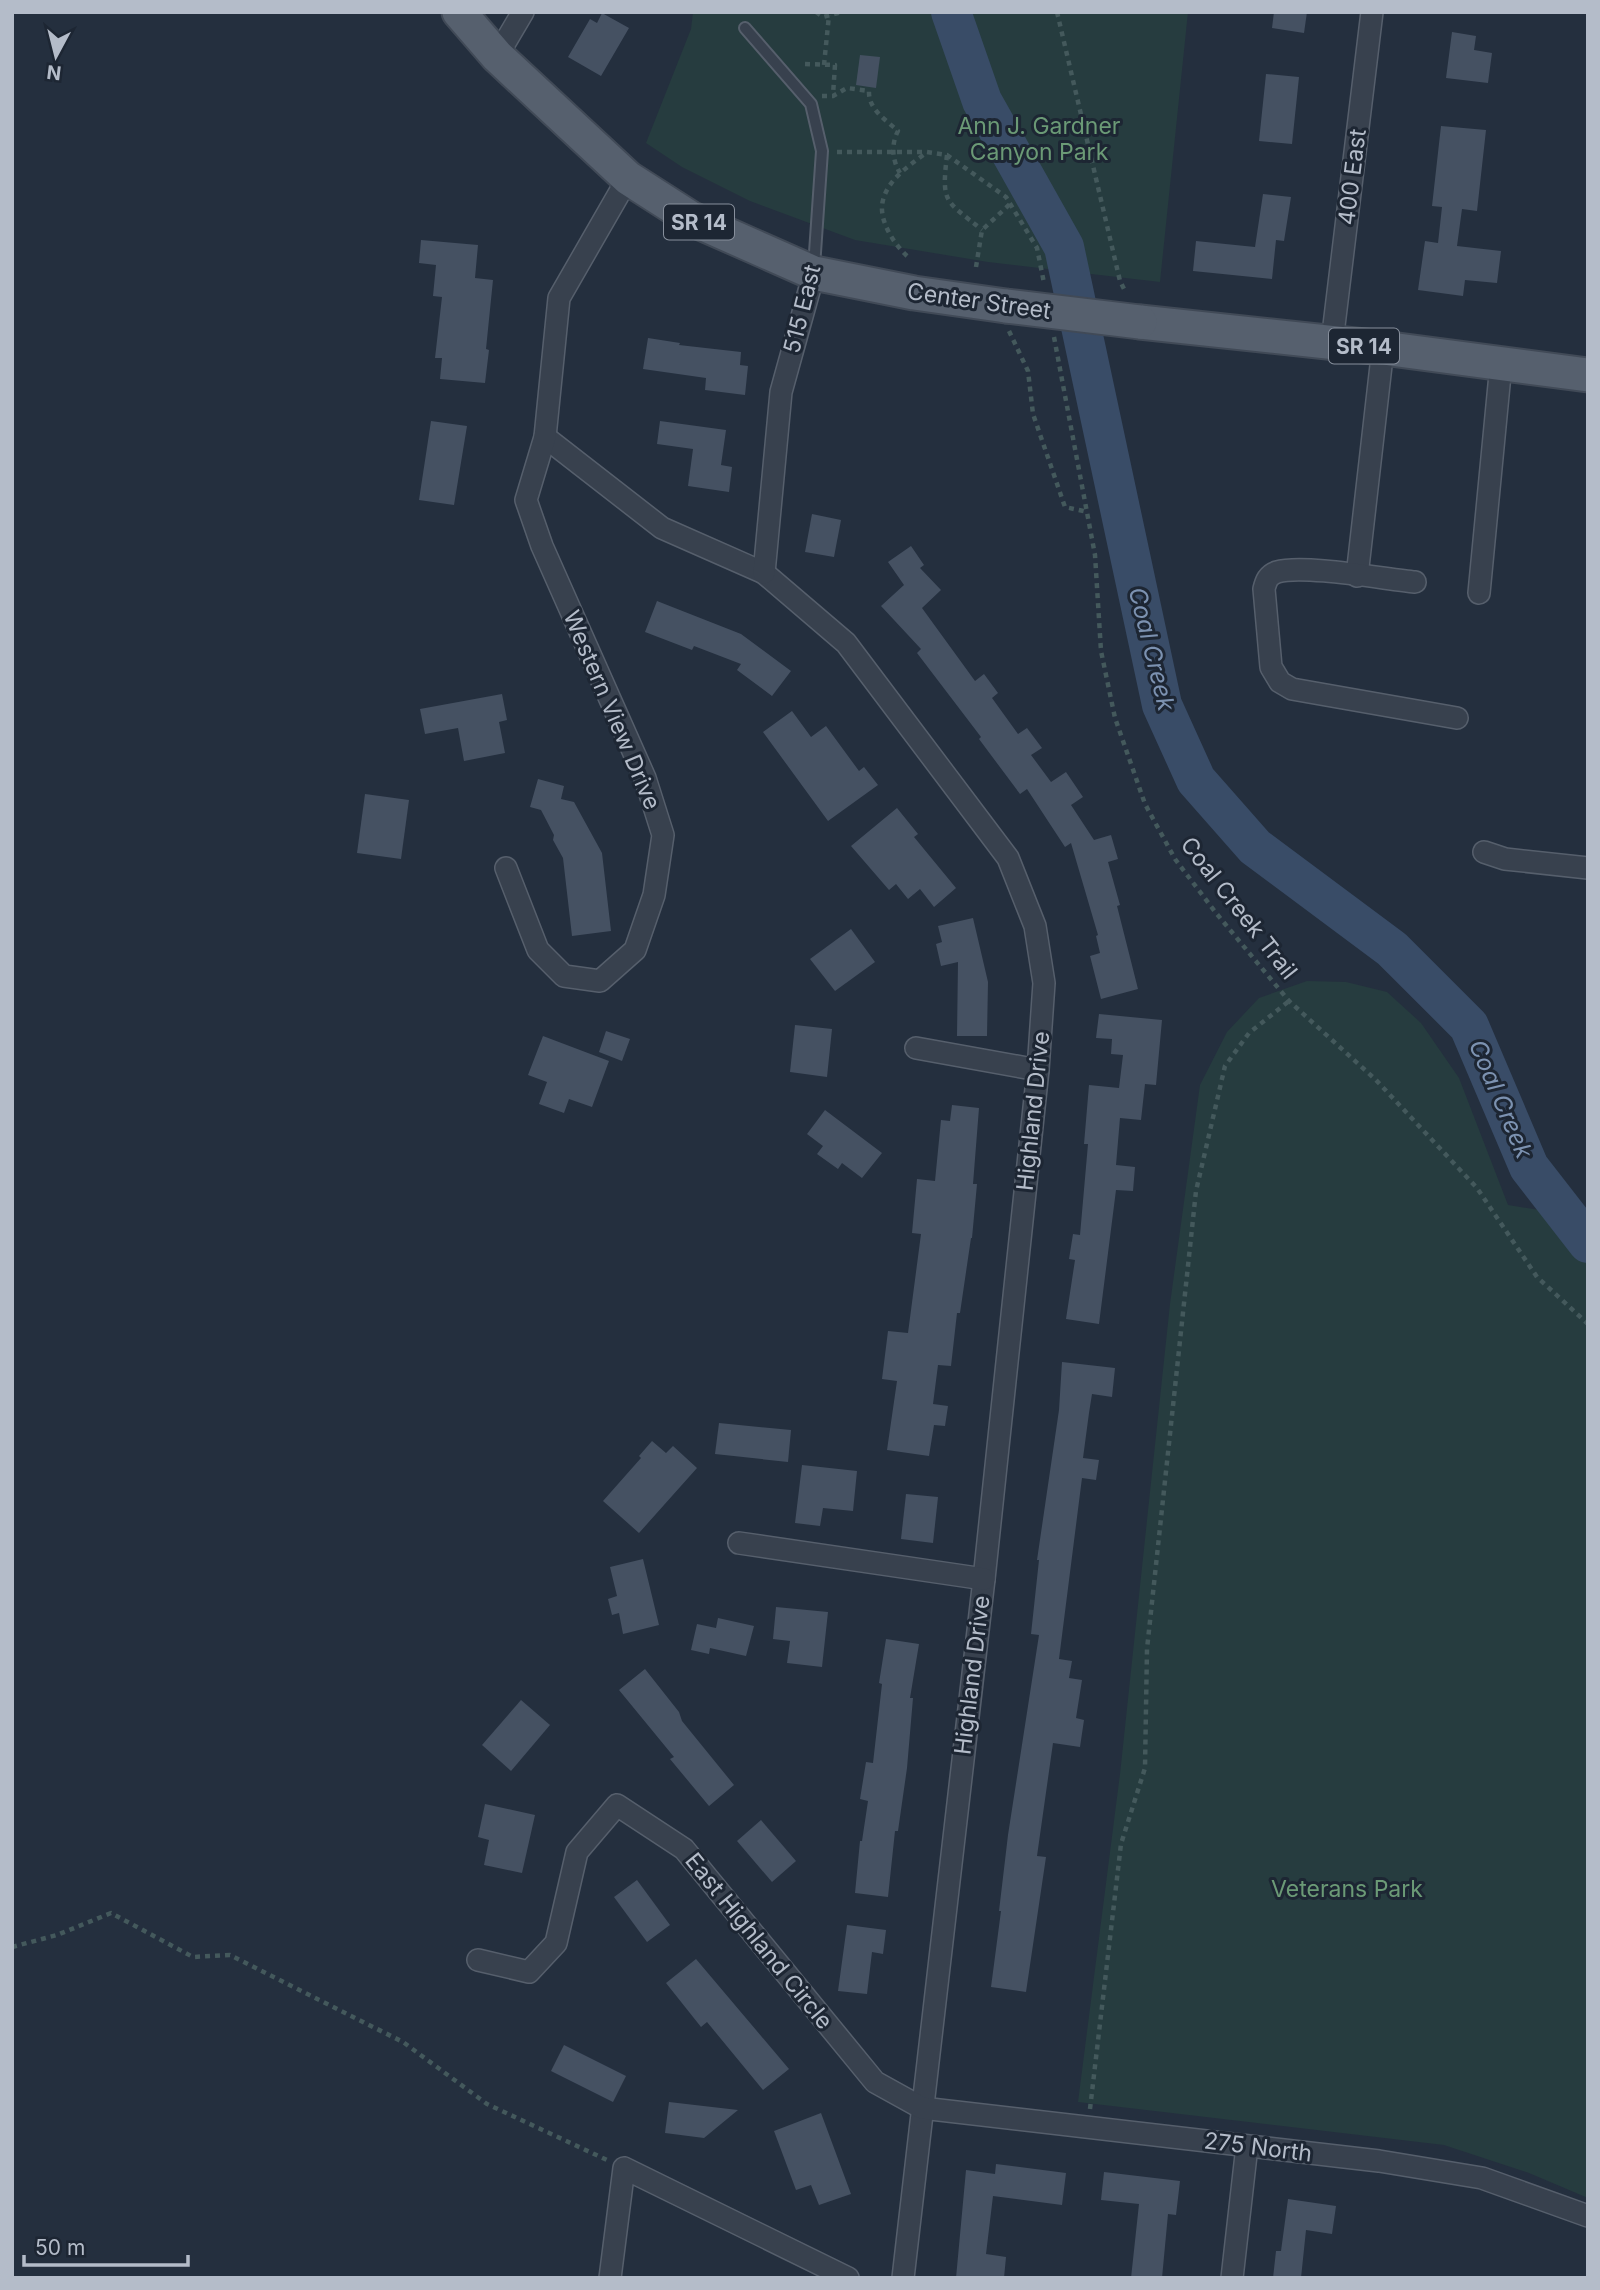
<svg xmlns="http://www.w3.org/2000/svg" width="1600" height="2290" viewBox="0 0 1600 2290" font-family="Inter,sans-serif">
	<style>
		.green { fill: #263c3f }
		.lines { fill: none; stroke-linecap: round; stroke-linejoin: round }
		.river { stroke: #394c67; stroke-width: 40 }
		.building { fill: #455162 }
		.lane-casing { stroke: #565f6c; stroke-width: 14 }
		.street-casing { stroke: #565f6c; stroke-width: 24 }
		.primary-casing { stroke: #414a57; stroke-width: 37 }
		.path { stroke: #44595c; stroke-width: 4.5; stroke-dasharray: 5 5; stroke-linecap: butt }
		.lane { stroke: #38414e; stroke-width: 10 }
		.street { stroke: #38414e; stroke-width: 21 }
		.primary { stroke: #56606e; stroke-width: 33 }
		.primary-bridge-casing { stroke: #414a57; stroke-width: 37; stroke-linecap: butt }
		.primary-bridge { stroke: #56606e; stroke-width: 33 }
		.labels { text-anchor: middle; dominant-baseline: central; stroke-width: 6; stroke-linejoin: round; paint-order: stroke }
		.shield { fill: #1d2633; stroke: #878f9c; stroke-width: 2 }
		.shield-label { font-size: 21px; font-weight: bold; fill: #b4bcc9 }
		.park-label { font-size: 23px; fill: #6b9a76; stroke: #1d2633 }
		.street-label { font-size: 23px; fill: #b4bcc9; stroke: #1d2633 }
		.water-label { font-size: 24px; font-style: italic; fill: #7c92b1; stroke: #1d2633 }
	</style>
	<rect width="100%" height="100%" fill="#242f3e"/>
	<g class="green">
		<path d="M693,12H1188L1160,282L988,262L855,240L750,201L682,167L646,143L691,29Z"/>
		<path d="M1307,981L1346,982L1387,992L1421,1023L1459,1078L1508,1205L1588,1218V2198L1529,2173L1444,2145L1078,2102L1120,1774L1170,1304L1200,1085L1227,1032L1259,998Z"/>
	</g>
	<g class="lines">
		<path class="river" d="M951,12L982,101L1064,247L1162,705L1196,780L1255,847L1392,949L1469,1026L1529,1167L1588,1243"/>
	</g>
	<g class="building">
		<path d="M1274,12H1307L1304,33L1272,28Z"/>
		<path d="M602,13L629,28L601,76L568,57L590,19L597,23Z"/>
		<path d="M1452,32L1476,36L1474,50L1492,53L1488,83L1446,78Z"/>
		<path d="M860,55L880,57L876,88L856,85Z"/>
		<path d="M1266,74L1299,77L1292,144L1259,141Z"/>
		<path d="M1441,126L1486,130L1477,211L1462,209L1457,246L1501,251L1497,283L1465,280L1463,296L1418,290L1425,241L1438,243L1442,207L1432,206Z"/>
		<path d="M1263,194L1291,197L1284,241L1276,240L1272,279L1193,271L1196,241L1255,247Z"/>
		<path d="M421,240L478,245L475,278L493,280L486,349L489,350L485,383L440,379L442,358H435L442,297L433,296L436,265L419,263Z"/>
		<path d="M648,338L680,343L679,345L741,352L740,365L748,366L745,395L705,390L706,378L643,369Z"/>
		<path d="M431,421L467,426L454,505L419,500Z"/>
		<path d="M660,421L726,430L721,465L732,467L729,492L688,486L693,449L657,444Z"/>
		<path d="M812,514L841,520L834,557L805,552Z"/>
		<path d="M911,546L924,565L920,568L941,590L922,608L975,681L984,674L998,693L992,698L1018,734L1027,728L1042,748L1031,755L1051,782L1066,772L1083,797L1071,805L1094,840L1111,835L1118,859L1108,862L1120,905L1117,906L1138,989L1101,999L1090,956L1100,953L1096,936L1098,935L1071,843L1065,847L1027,789L1020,794L979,739L981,737L917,653L921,649L881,606L904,585L888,562Z"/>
		<path d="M657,601L741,634L791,671L772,696L737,670L741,664L694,646L692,650L645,632Z"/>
		<path d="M502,694L507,720L499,722L505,753L464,761L458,728L425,734L420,709Z"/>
		<path d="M792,711L811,737L826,726L859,771L864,767L878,785L828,821L763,732Z"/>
		<path d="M538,779L564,786L561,799L574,802L602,853L611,931L572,936L563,858L553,840L554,835L541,810L530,807Z"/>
		<path d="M365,794L409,800L401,859L357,853Z"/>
		<path d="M897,808L918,834L914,837L956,888L934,907L920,889L908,899L896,884L889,890L851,846Z"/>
		<path d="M973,918L988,982L987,1036H957L958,962L941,966L936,944L942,942L938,926Z"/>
		<path d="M851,929L875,962L835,991L810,959Z"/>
		<path d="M1099,1014L1162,1020L1156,1085L1145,1084L1141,1120L1120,1118L1116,1165L1135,1167L1133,1191L1116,1190L1099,1324L1066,1319L1075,1260L1069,1259L1073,1234L1080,1235L1088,1144H1084L1089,1085L1119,1088L1123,1055L1111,1054L1112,1039L1096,1038Z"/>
		<path d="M795,1025L832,1029L827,1077L790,1072Z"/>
		<path d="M606,1031L630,1039L622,1061L599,1052Z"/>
		<path d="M543,1036L609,1061L592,1107L569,1099L564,1113L539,1104L547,1082L528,1075Z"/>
		<path d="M952,1105L979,1108L973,1184H977L972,1238H971L960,1313H957L951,1366L938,1365L933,1404L948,1406L945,1426L934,1425L929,1456L887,1450L897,1381L882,1379L888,1331L908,1333L921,1234L912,1233L917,1179L935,1181L941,1120L950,1121Z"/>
		<path d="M825,1110L882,1153L862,1178L842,1163L838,1169L817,1154L823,1146L807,1134Z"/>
		<path d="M1062,1362L1115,1368L1112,1397L1092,1394L1089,1413L1083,1458L1099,1460L1096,1480L1082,1478L1059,1659L1072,1661L1069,1678L1082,1680L1076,1718L1084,1720L1080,1747L1053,1743L1037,1856L1046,1857L1026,1992L991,1987L1001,1911H999L1008,1835L1039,1635L1031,1634L1039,1560H1037L1059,1410Z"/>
		<path d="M719,1423L791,1430L788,1462L715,1454Z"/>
		<path d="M652,1441L666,1453L673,1446L697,1468L639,1533L603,1501L641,1458L639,1456Z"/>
		<path d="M802,1465L857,1471L853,1511L823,1508L820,1526L795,1523Z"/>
		<path d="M906,1494L938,1497L933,1543L901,1539Z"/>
		<path d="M643,1559L659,1625L623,1634L619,1613L612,1615L608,1599L617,1596L610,1567Z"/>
		<path d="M776,1607L828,1612L822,1667L787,1663L790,1641L773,1639Z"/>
		<path d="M718,1618L754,1626L746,1656L710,1648L709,1654L691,1650L697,1624L716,1628Z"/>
		<path d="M886,1639L919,1644L910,1698H913L907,1768L898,1831H895L888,1897L855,1893L860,1841H862L868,1801L860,1799L866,1762L873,1763L882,1684L879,1683Z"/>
		<path d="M645,1669L679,1712L682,1721L734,1785L709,1806L670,1759L674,1757L619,1690Z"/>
		<path d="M521,1700L550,1725L511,1771L482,1745Z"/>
		<path d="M485,1804L535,1815L522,1873L484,1865L489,1840L478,1837Z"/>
		<path d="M761,1820L796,1861L772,1882L737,1841Z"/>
		<path d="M637,1880L670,1925L647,1942L614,1897Z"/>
		<path d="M847,1925L886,1930L883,1954L872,1952L867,1994L838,1991Z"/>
		<path d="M696,1959L789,2069L763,2090L707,2022L701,2027L666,1983Z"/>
		<path d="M564,2045L626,2076L613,2102L551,2071Z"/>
		<path d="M669,2102L738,2110L704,2138L665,2133Z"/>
		<path d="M821,2113L851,2194L819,2205L811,2185L796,2190L774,2131Z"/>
		<path d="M996,2164L1066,2173L1062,2205L993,2196L986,2254L1006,2257L1004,2278H956L966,2170L995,2174Z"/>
		<path d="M1104,2172L1180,2181L1176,2215L1168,2214L1162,2278H1131L1139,2204L1101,2200Z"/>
		<path d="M1288,2199L1336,2206L1332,2234L1306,2230L1301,2278H1273L1276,2251H1281Z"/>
	</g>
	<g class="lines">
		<g class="lane-casing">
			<path id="lane" d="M745,28L811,104L822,151L814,267"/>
		</g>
		<g class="street-casing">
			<g id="street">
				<path d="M497,56L523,12"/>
				<path d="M1332,342L1372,12"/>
				<path d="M545,437L662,528L764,573L846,643L1008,858L1035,926L1044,983L1038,1070L984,1579L903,2278"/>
				<path d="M764,573L781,392L814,273"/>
				<path d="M1357,576L1383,348"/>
				<path d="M1415,582C1384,579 1303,564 1277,572C1268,575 1266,581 1264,589L1271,667L1280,682L1292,689L1457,718"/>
				<path d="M1479,593L1501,364"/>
				<path d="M1484,852L1505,859L1588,868"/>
				<path d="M506,868L538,950L564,976L600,981L635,950L654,895L663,835L645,778L542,546L526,500L545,437L559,298L628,178"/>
				<path d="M916,1048L1038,1070"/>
				<path d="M739,1543L984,1579"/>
				<path d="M478,1960L529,1972L556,1943L577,1852L617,1805L684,1849L875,2082L922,2108L1379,2161L1482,2178L1588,2216"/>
				<path d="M610,2278L624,2168L848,2278"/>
				<path d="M1232,2278L1247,2146"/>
			</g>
		</g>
		<g class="primary-casing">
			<g id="primary">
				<path d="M459,12L497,56L628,178L692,219L814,273L914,293L1006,306"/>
				<path d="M1140,322L1383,348L1588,375"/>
			</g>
		</g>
		<g class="path">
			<path d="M816,12L823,17L842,12"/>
			<path d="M1057,12L1120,281L1126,293"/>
			<path d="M805,64L835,65L833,95"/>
			<path d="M824,65L829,15"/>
			<path d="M822,96H833L847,88L869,91C868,109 886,120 898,131C891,144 892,160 900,173"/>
			<path d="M837,152H927L947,155L1006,197L1037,248L1044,283"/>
			<path d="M947,155C941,205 946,200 982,230"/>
			<path d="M907,256C893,243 876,217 884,197C890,178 910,165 926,153"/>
			<path d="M976,267L982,230L1010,204"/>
			<path d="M1009,331L1028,371L1033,414L1065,507L1088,512"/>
			<path d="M1054,337L1095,555L1101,651L1115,718L1145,804L1175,859L1216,913L1289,1001L1376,1080L1477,1188L1537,1277L1588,1324"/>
			<path d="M12,1947L57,1935L111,1913L193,1957L230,1955L403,2042L487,2104L607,2160"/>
			<path d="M1090,2109L1121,1844L1145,1768L1147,1649L1196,1191L1225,1066L1249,1033L1289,1001"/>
		</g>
		<use href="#lane" class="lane"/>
		<use href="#street" class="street"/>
		<use href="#primary" class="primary"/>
		<g class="primary-bridge-casing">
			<path id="primary-bridge" d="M1006,306L1140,322"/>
		</g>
		<use href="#primary-bridge" class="primary-bridge"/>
	</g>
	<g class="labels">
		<g class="shield">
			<rect x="664" y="204.5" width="70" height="35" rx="5"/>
			<rect x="1329" y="328.5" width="70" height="35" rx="5"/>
		</g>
		<g class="shield-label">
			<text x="699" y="222">SR 14</text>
			<text x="1364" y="346">SR 14</text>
		</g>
		<g class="park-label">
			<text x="1039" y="126">Ann J. Gardner<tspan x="1039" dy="26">Canyon Park</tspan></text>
			<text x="1347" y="1889">Veterans Park</text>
		</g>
		<g class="street-label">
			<text transform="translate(1352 177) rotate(-83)">400 East</text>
			<text transform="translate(979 301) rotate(8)">Center Street</text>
			<text transform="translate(802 309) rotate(-76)">515 East</text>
			<text transform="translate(612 710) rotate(67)">Western View Drive</text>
			<text transform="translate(1239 908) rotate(52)">Coal Creek Trail</text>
			<text transform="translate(1033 1111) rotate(-84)">Highland Drive</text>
			<text transform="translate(972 1675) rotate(-83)">Highland Drive</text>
			<text transform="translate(759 1941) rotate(51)">East Highland Circle</text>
			<text transform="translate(1258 2147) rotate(7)">275 North</text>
		</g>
		<g class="water-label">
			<text transform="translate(1152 649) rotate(76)">Coal Creek</text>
			<text transform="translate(1501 1099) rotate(67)">Coal Creek</text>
		</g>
	</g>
	<rect width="1600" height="2290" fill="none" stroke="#b4bcc9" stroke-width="28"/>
	<g transform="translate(56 56) rotate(187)" stroke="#1d2633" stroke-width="5" paint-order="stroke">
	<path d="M0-5L12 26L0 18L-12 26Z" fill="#b4bcc9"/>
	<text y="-10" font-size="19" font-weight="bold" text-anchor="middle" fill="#b4bcc9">N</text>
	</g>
	<path d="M24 2255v10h164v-10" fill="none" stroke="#b4bcc9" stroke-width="3.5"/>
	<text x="35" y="2255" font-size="21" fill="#b4bcc9" stroke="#1d2633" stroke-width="5" paint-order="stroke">50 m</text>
</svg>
